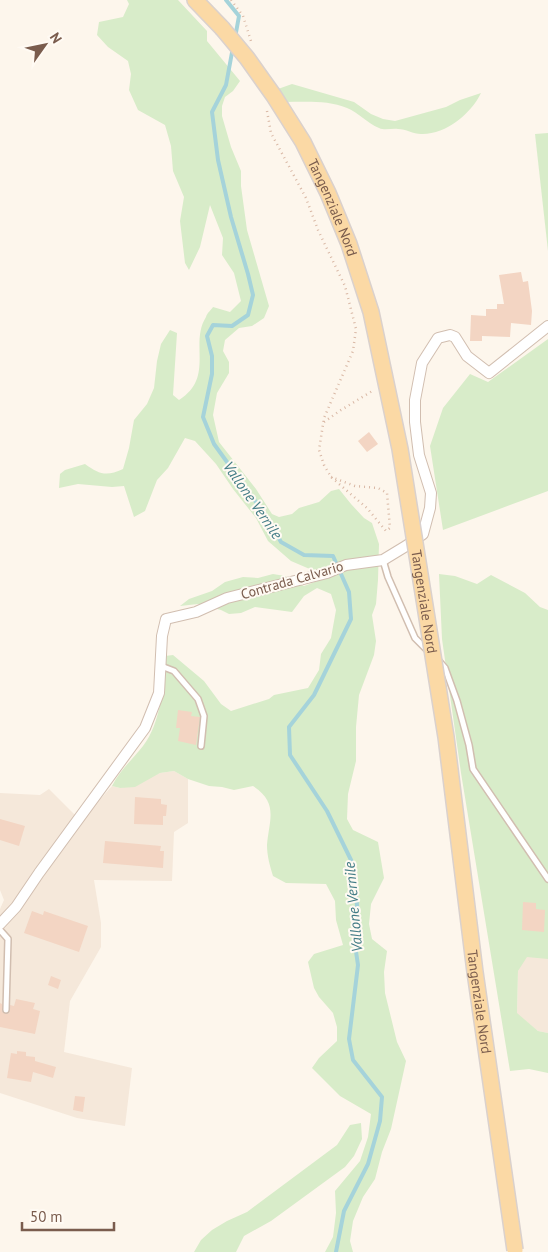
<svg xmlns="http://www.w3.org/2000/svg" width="548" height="1252" viewBox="0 0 548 1252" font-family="'PT Sans',sans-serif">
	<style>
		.residential { fill: #f5e8da }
		.green { fill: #d8ecc9 }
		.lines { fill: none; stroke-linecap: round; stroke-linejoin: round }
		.stream { stroke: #a5d3da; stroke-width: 4 }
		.building { fill: #f3d5c3 }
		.lane-casing { stroke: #d1beb0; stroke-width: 8 }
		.street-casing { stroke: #d1beb0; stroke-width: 12 }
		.primary-casing { stroke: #dad1cd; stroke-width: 18 }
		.path { stroke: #d9b8a5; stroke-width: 2.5; stroke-dasharray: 1 4; stroke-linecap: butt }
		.lane { stroke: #fff; stroke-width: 5 }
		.street { stroke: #fff; stroke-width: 10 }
		.primary { stroke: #fbd9a5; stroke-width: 15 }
		.primary-bridge-casing { stroke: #dad1cd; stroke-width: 18; stroke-linecap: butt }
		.primary-bridge { stroke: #fbd9a5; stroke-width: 15 }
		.labels { text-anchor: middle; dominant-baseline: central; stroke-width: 4; stroke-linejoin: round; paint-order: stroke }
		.street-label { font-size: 14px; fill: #7a5c4d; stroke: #fffaf3 }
		.water-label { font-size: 15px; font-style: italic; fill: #437c86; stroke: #fffaf3 }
	</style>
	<rect width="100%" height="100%" fill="#fdf6ec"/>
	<g class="residential">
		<path d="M174,771L188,779V823L174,832L172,881L94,880L101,923V947L70,1001L64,1052L132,1068L125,1126L77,1118L0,1093V909L4,900L0,890V793L40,795L49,789L81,821L112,786L120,788L149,778L160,773Z"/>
		<path d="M548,892V1033L538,1031L517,1014L518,971Z"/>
	</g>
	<g class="green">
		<path d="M127,0H178L207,31V41L240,81L233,91L225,97L222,106V116L231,147L241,171V186L247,230L269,306L264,318L252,326L239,328L225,340L223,351L229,362V373L217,393L213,415L219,442L256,489L272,514L279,517L292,514L299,508L319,502L331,491L339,489L351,504L364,518L372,523L379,544L378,580L376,604L372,615L376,641L374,655L359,695L356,727V761L348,794L347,819L353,830L378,842L384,878L371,904L369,924L372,939L387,951L384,972L385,993L397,1042L406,1061L391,1129L382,1152L375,1179L363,1197L353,1221L350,1241L353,1252H325L333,1237L336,1213L335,1191L360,1161L368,1137L371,1114L340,1096L312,1068L319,1058L337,1041V1027L333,1013L319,997L314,988L308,962L314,954L343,945L336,920L335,901L326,884L286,883L273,876C270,866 267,856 267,845C269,820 279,803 253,786L234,790L222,787L209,786L188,779L174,771L160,773L135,787L120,788L112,786C120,770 132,760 143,746C161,723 164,684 165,656L173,655L204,681L221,704L231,711L269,699L274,695L308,688L319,670L321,654L331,638L336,610L331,594L317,588L304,596L292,612L255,607L241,613L229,614L221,610L198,604L180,606L189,599L212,591L225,582L243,577L258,578L273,574L285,576L304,586L320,580L312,570L291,561L268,541L256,518L233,489L216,464L195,441L185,438L168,468L157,480L145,511L134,517L124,486L112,487L78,484L59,488L60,474L65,470L85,464C99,474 106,477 123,469L129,448L134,420L147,404L154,388L157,361L161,344L170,330L177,333L173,395L179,400C215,377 189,344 206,317C207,313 211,310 213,307L230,312L241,301L234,273L222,255L223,238L210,205L200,247L189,270L185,263L180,221L184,197L173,171L171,146L165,125L138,110L129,90L131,74L128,61L108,47L97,35L99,22L123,17L129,4Z"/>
		<path d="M292,84L354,102L371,114L383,119L395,121L446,107L460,100L481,93C471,114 445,135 421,134C413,134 406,129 398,129C392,128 385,131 379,128C367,123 359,113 347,108C328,100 305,102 285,102L279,95L278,89Z"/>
		<path d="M548,133V251L535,134Z"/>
		<path d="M548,339V491L443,530L430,446L443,408L470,374L488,382Z"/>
		<path d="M439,574L455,576L477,584L491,575L525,593L540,607L548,610V959L527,957L518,971L517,1013L538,1031L548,1033V1073L529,1069L510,1071L461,773L442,639Z"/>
		<path d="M361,1123L362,1139L354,1156L345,1167L271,1221L244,1236L236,1252H194L201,1240L212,1230L227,1221L247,1212L337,1145L350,1125Z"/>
	</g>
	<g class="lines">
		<g class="stream">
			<path d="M226,0L239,16L235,38"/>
			<path d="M233,47L226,85L212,112L218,160L231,217L248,274L253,295L248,315L232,326L213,325L207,336L212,356V374L203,417L214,444L266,516L281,542L304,555L333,556L349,592L351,619L314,695L289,727L290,755L327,811L352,862L357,905L354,938L358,965L349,1039L353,1060L382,1097L380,1121L368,1164L344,1211L336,1252"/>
		</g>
	</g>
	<g class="building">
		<path d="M521,272L523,282L528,281L532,311L531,325L511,323L510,337L482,336V341H470L471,315L486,316V309H497V304H504L499,275Z"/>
		<path d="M369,432L378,444L367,452L358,441Z"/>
		<path d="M178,710L192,712L191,716L200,717L196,745L178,741L180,728H176Z"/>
		<path d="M135,797L161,799V804L167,805L166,816H163V825L134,824Z"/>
		<path d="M0,819L25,826L19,846L0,840Z"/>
		<path d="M105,841L161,846L160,851H164L163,868L103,863Z"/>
		<path d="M523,902L536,903V909L545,910L544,932L522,930Z"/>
		<path d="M32,911L43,915L44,911L88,926L79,952L24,933Z"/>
		<path d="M51,976L61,980L58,989L48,985Z"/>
		<path d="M16,999L35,1003L33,1009L40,1011L35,1034L0,1027V1003L2,1004V1012L8,1014L10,1012V1005L14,1006Z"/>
		<path d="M17,1051L26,1052V1056L35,1057V1061L56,1067L53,1078L33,1072L31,1082L7,1078L11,1053L17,1054Z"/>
		<path d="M75,1096L85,1097L83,1112L73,1110Z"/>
	</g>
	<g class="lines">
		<g class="lane-casing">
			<g id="lane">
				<path d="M383,560L388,577L415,638L427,650"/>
				<path d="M439,661L445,668L457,701L469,745L473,769L548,879"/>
				<path d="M161,666L174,671L198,699L204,716L201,746"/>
				<path d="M0,930L8,939L6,1010"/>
			</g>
		</g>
		<g class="street-casing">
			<path id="street" d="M0,924L16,907L39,873L145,728L159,693L162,636L166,619L196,612L227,598L327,573L346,565L383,560L406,546L423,534L430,508L431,493L419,455L415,422V400L422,363L438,338L450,335L455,337L467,356L489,373L548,326"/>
		</g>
		<g class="primary-casing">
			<path id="primary" d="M195,0L222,28"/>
		</g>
		<g class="path">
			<path d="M231,0L243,16L251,41"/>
			<path d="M267,111L271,133L306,198L318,230L345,286L356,329L353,351L324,418L319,450L324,465L331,477L367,508L386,531L390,528L387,493L378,488L355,486L331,477"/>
			<path d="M324,422L341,410L374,390"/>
		</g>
		<use href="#lane" class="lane"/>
		<use href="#street" class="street"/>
		<use href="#primary" class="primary"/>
		<g class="primary-bridge-casing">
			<g id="primary-bridge">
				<path id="s1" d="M222,28L247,58L274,96L303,142L328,193L349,244L371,312L400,449L446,737L475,972L515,1250"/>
			</g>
		</g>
		<use href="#primary-bridge" class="primary-bridge"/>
	</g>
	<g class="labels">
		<g class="street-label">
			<text stroke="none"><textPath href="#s1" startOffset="212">Tangenziale Nord</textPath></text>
			<text transform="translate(292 580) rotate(-16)">Contrada Calvario</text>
			<text stroke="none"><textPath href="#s1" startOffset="618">Tangenziale Nord</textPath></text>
			<text stroke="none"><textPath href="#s1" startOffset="1022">Tangenziale Nord</textPath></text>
		</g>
		<g class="water-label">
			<text transform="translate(253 500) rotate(55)">Vallone Vernile</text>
			<text transform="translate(353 907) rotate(-95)">Vallone Vernile</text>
		</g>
	</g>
	<g transform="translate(45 45) rotate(57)" stroke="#fffaf3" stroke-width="4" paint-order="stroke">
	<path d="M0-4L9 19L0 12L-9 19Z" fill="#7a5c4d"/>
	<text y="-8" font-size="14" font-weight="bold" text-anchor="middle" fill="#7a5c4d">N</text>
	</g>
	<path d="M22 1222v8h92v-8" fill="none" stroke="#7a5c4d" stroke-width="2.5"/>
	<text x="30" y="1222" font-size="15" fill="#7a5c4d" stroke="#fffaf3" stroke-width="4" paint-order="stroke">50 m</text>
</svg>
